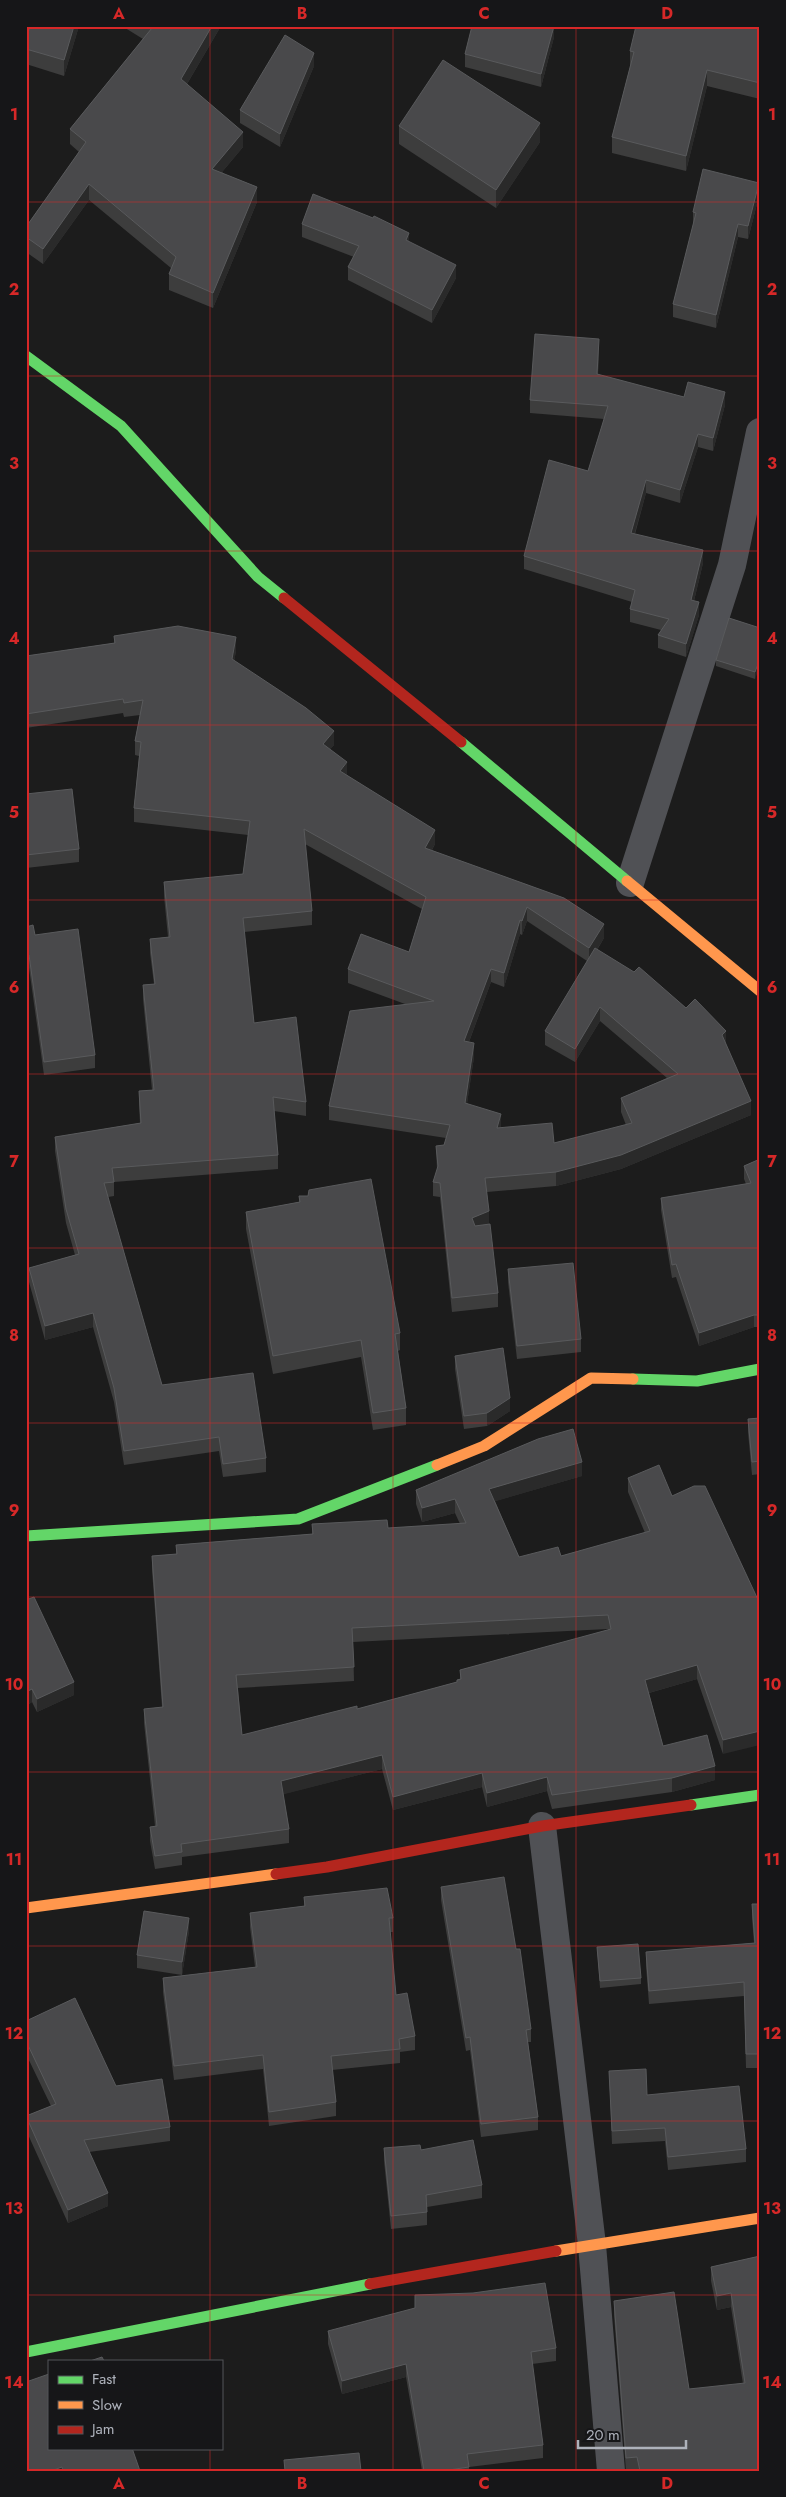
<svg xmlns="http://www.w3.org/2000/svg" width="786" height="2497" viewBox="0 0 786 2497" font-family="Jost,sans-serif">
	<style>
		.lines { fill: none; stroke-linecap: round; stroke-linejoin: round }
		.street { stroke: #505155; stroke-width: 28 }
		.fast { stroke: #63d668; stroke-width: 11 }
		.slow { stroke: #ff974d; stroke-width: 11 }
		.jam { stroke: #b3261e; stroke-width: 11 }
		.wall { fill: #3d3d3d; fill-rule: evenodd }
		.shaded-wall { fill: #2a2a2a }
		.building { fill: #49494b; stroke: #595a5c; fill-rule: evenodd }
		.grid { fill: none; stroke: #d62828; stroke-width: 1; stroke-opacity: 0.55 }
		.neatline { fill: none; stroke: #d62828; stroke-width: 2 }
		.grid-label { font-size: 16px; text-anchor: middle; font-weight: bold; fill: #d62828 }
	</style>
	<rect width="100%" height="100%" fill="#1c1c1c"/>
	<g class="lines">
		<g class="street">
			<path d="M630,883L732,565L760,432"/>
			<path d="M542,1826L592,2245L611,2471"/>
		</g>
		<g class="fast">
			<path d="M26,356L121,426L258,577L284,598"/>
			<path d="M461,742L627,881"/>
			<path d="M633,1379L697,1381L760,1369"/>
			<path d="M26,1536L298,1519L437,1465"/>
			<path d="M691,1805L760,1795"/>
			<path d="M26,2352L370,2284"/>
		</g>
		<g class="slow">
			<path d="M627,881L760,991"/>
			<path d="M437,1465L484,1446L591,1378L633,1379"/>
			<path d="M26,1908L276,1874"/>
			<path d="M556,2251L760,2218"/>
		</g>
		<g class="jam">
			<path d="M284,598L461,742"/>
			<path d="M276,1874L327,1867L542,1826L691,1805"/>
			<path d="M370,2284L556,2251"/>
		</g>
	</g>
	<g class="wall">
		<path d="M26,26H79L64,76L26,64Z"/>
		<path d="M122,26H221L187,84L243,147L222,172L257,202L213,308L169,290V274L171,268L89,200L43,264L26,252V227L79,152L70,144V129L143,39Z"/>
		<path d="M554,26V37L541,87L465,67V54Z"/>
		<path d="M760,26V99L707,86L686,171L612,153V137L630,67V51Z"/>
		<path d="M314,66L280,147L240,123V110Z"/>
		<path d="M399,126L540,142L496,208L399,144Z"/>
		<path d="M759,196L748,239L738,237L716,328L673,317V304L693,225V212Z"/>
		<path d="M760,204V223H758V212Z"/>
		<path d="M302,224L409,242L456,278L432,323L348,280V267L354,257L302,237Z"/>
		<path d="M599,352L598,375L684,397L725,405L713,451L698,447L680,503L646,493L635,534L703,563L694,601L699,615L686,657L658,648V635L661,630L630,622V609L632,602L524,569V556L588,471L604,419L530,413V400Z"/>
		<path d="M760,628L755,679L716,666V660Z"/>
		<path d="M114,636L236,651L234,661L334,745L330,749L347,775L435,844L432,850L604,938L597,950L726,1045L751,1115L621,1169L556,1186L487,1192L489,1224L498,1293V1307L452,1312L440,1197L433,1196V1182L437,1170L436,1146L444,1145L446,1138L329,1120V1106L405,1004L348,983V969L409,952L422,909L305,844L312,911V925L244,932L254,1023L306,1102V1116L274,1111L278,1155V1169L114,1182V1196L108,1197L162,1385L266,1458V1472L223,1477L219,1451L124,1465L114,1402L93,1327L45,1340L29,1282V1268L75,1255L66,1223L55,1151V1137L140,1123L139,1105V1091L152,1090L143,999V985L154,984L150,953V939L168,937L164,896V882L243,874L248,835L134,822V808L139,756L135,755V741L140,715L124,717L123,713L26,728V656L114,643ZM527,921L587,961L545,1031V1045L575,1062L600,1021L667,1078L621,1098V1112L626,1125L554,1143L501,1128L467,1103L474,1057L469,1042L491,982L504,987L520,934L522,935Z"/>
		<path d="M26,794L79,849V862L26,868Z"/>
		<path d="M26,927L35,935L95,1055V1068L44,1075L29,968L26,969Z"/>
		<path d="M760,1159V1327H754L699,1346L676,1277L672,1278L661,1210V1198L746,1184L744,1179V1166Z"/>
		<path d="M299,1196L400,1333V1350L398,1351L406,1408V1425L373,1430L361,1357L273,1374L246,1229V1212L299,1202Z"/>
		<path d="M508,1269L581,1339V1352L517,1359L508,1282Z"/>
		<path d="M455,1356L510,1411L487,1426L464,1429L455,1369Z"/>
		<path d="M760,1418V1474L752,1475L748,1432V1419Z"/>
		<path d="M582,1476L495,1501L519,1557L561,1556L645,1533L628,1492V1478L672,1496L760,1604L723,1754L697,1679L649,1693L663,1746L715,1780L672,1792L552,1809L547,1791L487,1807L482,1787L393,1810L382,1769L283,1794L289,1829V1843L182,1857V1865L155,1869L150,1841V1827L155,1826L144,1723V1709L162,1707L152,1570V1556L176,1554V1545L312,1534V1524L388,1528L460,1524L455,1513L422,1522L416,1504V1490ZM608,1629V1630L460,1670V1679L457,1680V1682L357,1709L242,1735L238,1688L354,1681L353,1642Z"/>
		<path d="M26,1600L74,1695L37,1712L32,1702L26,1706Z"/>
		<path d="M441,1887L531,2029V2042H528L538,2117V2130L481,2137L470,2050L466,2051L441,1900Z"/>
		<path d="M304,1897L393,1918V1932H390L396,1995L415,2036V2050L400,2052V2063L332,2070L336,2102V2116L269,2126L263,2069L174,2080L163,1992V1978L255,1967L250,1927V1913L304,1906Z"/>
		<path d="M752,1904H760V2068H746L744,1996L649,2004L646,1966V1952L754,1943L752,1918Z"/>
		<path d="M189,1931L182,1975L137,1968V1955Z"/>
		<path d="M597,1947L641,1978V1984L600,1988Z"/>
		<path d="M26,2021L116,2086L170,2127V2141L89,2152L108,2206L68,2223L26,2130V2116L51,2106L26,2054Z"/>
		<path d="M609,2071L647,2095L746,2149V2162L668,2170L665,2141L612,2144Z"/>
		<path d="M384,2148L421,2150L482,2185V2198L427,2207V2225L391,2229L384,2161Z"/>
		<path d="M760,2256V2471H626L614,2315V2301L689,2389L743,2384L731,2307L717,2310L711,2281V2267Z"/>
		<path d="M328,2331L556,2348V2361L532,2364L543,2445V2458L469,2467V2471H422L406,2377L342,2394L328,2344Z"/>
	</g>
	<g class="shaded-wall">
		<path d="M74,26H79L64,76V60Z"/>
		<path d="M212,26H221L181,94V79Z"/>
		<path d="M554,26V37L541,87V74Z"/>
		<path d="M314,53V66L280,147V134Z"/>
		<path d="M707,70V86L686,171V156Z"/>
		<path d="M540,123V142L496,208V190Z"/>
		<path d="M243,132V147L212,184V169Z"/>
		<path d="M759,183V196L748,239V226Z"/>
		<path d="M89,184V200L43,264V249Z"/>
		<path d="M257,187V202L213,308V293Z"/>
		<path d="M738,224V237L716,328V315Z"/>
		<path d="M409,233V246L406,240Z"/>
		<path d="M456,265V278L432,323V310Z"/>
		<path d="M599,339V352L597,388V374Z"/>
		<path d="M725,392V405L713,451V438Z"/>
		<path d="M698,434V447L680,503V490Z"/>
		<path d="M646,480V493L631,546V533Z"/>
		<path d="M703,550V563L691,613V600Z"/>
		<path d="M699,602V615L686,657V644Z"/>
		<path d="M236,637V651L232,673V659Z"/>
		<path d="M760,659V666L755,679V672Z"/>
		<path d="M334,731V745L323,758V744Z"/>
		<path d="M347,762V776L340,771Z"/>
		<path d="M435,830V844L425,862V848Z"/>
		<path d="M527,907V921L522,935V921Z"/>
		<path d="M520,920V934L504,987V973Z"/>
		<path d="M604,924V938L589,962V948Z"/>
		<path d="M29,955V968L26,969V956Z"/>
		<path d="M491,969V982L464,1055V1041Z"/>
		<path d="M600,1007V1021L575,1062V1049Z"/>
		<path d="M726,1031V1045L722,1035Z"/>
		<path d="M474,1043V1057L465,1117V1103Z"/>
		<path d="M751,1101V1115L621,1169L556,1186V1172Z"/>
		<path d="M501,1114V1128H497Z"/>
		<path d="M489,1211V1225L472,1232V1218Z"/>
		<path d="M93,1313V1327L45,1340V1326Z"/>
		<path d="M754,1315V1327L699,1346V1333Z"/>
		<path d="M510,1398V1411L487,1426V1413Z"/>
		<path d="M582,1462V1476L489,1503V1489Z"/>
		<path d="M455,1499V1513L422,1522V1508Z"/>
		<path d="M697,1665V1679L645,1694V1680Z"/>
		<path d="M74,1682V1695L37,1712V1699Z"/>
		<path d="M32,1689V1702L26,1706V1692Z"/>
		<path d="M760,1731V1745L723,1754V1740Z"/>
		<path d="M382,1755V1769L281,1795V1781Z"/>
		<path d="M715,1766V1780L672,1792V1778Z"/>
		<path d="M482,1773V1787L393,1810V1797Z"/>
		<path d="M547,1777V1791L487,1807V1793Z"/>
		<path d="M189,1918V1931L182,1975V1962Z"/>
		<path d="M108,2193V2206L68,2223V2210Z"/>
		<path d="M731,2293V2307L717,2310V2296Z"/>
		<path d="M406,2364V2377L342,2394V2381Z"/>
		<path d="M62,2467V2471H51Z"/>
	</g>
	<g class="building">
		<path d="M30,26H74L64,60L26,49V40Z"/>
		<path d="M148,26H212L181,79L243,132L212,169L257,187L213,293L169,274L176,257L89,184L43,249L26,237V227L86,142L70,129L152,28Z"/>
		<path d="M472,26H554L541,74L465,54Z"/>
		<path d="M636,26H760V83L707,70L686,156L612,137L634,52L630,51Z"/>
		<path d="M285,35L314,53L280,134L240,110Z"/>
		<path d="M443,60L540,123L496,190L399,126Z"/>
		<path d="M703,169L759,183L748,226L738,224L716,315L673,304L696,213L693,212Z"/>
		<path d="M313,194L373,218L374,216L409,233L406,240L456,265L432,310L348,267L359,246L302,224Z"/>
		<path d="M760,204V213L758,212Z"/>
		<path d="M535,334L599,339L597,374L684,397L688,382L725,392L713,438L698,434L680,490L646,480L631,533L703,550L691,600L699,602L686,644L658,635L669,619L630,609L635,590L524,556L549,460L588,471L608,406L530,400Z"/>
		<path d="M729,618L760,628V659L755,672L716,660Z"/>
		<path d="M178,626L236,637L232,659L306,708L334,731L323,744L347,762L340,771L435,830L425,848L564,898L604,924L589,948L527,907L522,921L520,920L504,973L491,969L464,1041L474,1043L465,1103L501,1114L497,1128L552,1123L554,1143L632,1123L621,1098L678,1074L600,1007L575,1049L545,1031L595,948L634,972L639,967L686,1008L695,999L726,1031L722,1035L751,1101L621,1155L556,1172L485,1178L489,1211L472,1218L475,1226L490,1224L498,1293L452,1298L440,1183L433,1182L438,1166L436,1146L444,1145L450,1125L329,1106L350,1011L434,1001L348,969L361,934L409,952L426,897L304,829L312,911L243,918L254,1023L296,1017L306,1102L273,1097L278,1155L112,1168L114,1182L104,1183L162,1385L253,1373L266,1458L223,1464L219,1437L124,1451L114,1388L93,1313L45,1326L29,1268L79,1254L66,1209L55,1137L141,1123L139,1091L154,1090L143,985L155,984L150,939L170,937L164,882L243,874L250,821L134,808L141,742L135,741L143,700L124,703L123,699L26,714V656L115,643L114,636Z"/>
		<path d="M72,789L79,849L26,855V794Z"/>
		<path d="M33,925L35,935L78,929L95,1055L44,1062L29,955L26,956V927Z"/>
		<path d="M760,1159V1315H754L699,1333L676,1264L672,1265L661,1198L751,1183L744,1166Z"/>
		<path d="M371,1179L400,1333L395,1334L406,1408L373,1413L361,1340L273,1356L246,1212L300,1202L299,1196H308L309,1190Z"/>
		<path d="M573,1263L581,1339L517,1346L508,1269Z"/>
		<path d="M503,1348L510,1398L487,1413L464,1416L455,1356Z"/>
		<path d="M760,1418V1461L752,1462L748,1419Z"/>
		<path d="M573,1429L582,1462L489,1489L519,1557L558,1547L561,1556L650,1531L628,1478L659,1465L672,1496L694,1486H705L760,1604V1731L723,1740L697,1665L645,1680L663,1746L707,1735L715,1766L672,1778L552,1795L547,1777L487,1793L482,1773L393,1797L382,1755L281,1781L289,1829L181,1844L182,1852L155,1856L150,1827L157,1826L144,1709L163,1707L152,1556L177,1554L176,1545L313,1534L312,1524L387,1520L388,1528L466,1523L455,1499L422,1508L416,1490L538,1439ZM608,1615L611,1629L460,1670L461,1679L457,1680V1682L357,1709V1706L242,1735L236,1675L354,1667L352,1628Z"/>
		<path d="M34,1597L74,1682L37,1699L32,1689L26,1692V1600Z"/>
		<path d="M504,1877L516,1949H520L531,2029L526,2030L538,2117L481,2124L470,2037L466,2038L441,1887Z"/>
		<path d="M387,1888L393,1918H389L396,1995L407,1993L415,2036L399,2039L400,2049L331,2056L336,2102L269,2112L263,2055L174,2066L163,1978L257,1967L250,1913L305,1906L304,1897Z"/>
		<path d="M752,1904H760V2054H746L744,1982L649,1991L646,1952L755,1943Z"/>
		<path d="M144,1911L189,1918L182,1962L137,1955Z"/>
		<path d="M638,1944L641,1978L600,1981L597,1947Z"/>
		<path d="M75,1998L116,2086L162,2079L170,2127L84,2140L108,2193L68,2210L26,2116L56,2104L26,2041V2021Z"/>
		<path d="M646,2069L647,2095L739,2086L746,2149L668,2157L665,2128L612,2131L609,2071Z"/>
		<path d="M473,2140L482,2185L426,2195L427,2212L391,2216L384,2148L420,2145L421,2150Z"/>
		<path d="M760,2256V2471H640L637,2457L626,2458L614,2301L674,2292L689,2389L745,2383L731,2293L717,2296L711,2267Z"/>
		<path d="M545,2283L556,2348L531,2352L543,2445L467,2454L469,2467L442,2471H424L406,2364L342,2381L328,2331L415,2308V2295L473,2293Z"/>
		<path d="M102,2357L104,2361H90Z"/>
		<path d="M49,2374V2448H132L140,2471H63L62,2467L51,2471H26V2382Z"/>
		<path d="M359,2453L361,2471H285L284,2460Z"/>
	</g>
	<path class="grid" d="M210,26V2361M393,26V2471M576,26V2471M26,202H760M26,376H760M26,551H760M26,725H760M26,900H760M26,1074H760M26,1248H760M26,1423H760M26,1597H760M26,1772H760M26,1946H760M26,2121H760M26,2295H760M210,2448V2471"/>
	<rect width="786" height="2497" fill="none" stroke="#161618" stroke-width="55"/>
	<rect x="48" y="2360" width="175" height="90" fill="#161618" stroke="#535459"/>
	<rect x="58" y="2376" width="25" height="8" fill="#63d668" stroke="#535459"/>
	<text x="92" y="2384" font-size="15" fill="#aeb2bb">Fast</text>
	<rect x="58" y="2401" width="25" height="8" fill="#ff974d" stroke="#535459"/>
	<text x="92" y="2410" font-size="15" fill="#aeb2bb">Slow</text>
	<rect x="58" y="2426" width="25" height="8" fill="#b3261e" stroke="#535459"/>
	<text x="92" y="2434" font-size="15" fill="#aeb2bb">Jam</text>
	<path d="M578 2440v8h108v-8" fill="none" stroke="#aeb2bb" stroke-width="2.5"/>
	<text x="586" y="2440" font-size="15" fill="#aeb2bb" stroke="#161618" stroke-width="4" paint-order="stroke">20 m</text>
	<rect x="28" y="28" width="730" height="2442" class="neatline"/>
	<g class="grid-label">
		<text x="119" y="19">A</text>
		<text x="302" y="19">B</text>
		<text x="484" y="19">C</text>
		<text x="667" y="19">D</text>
		<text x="14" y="120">1</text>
		<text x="772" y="120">1</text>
		<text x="14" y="295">2</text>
		<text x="772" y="295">2</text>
		<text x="14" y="469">3</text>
		<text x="772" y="469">3</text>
		<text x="14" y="644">4</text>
		<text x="772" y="644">4</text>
		<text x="14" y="818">5</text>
		<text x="772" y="818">5</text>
		<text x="14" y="993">6</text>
		<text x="772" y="993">6</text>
		<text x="14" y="1167">7</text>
		<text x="772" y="1167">7</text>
		<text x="14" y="1341">8</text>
		<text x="772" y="1341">8</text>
		<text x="14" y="1516">9</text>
		<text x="772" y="1516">9</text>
		<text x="14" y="1690">10</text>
		<text x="772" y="1690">10</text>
		<text x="14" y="1865">11</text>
		<text x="772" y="1865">11</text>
		<text x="14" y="2039">12</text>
		<text x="772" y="2039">12</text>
		<text x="14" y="2214">13</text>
		<text x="772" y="2214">13</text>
		<text x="14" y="2388">14</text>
		<text x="772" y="2388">14</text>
		<text x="119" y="2489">A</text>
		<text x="302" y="2489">B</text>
		<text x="484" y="2489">C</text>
		<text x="667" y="2489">D</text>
	</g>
</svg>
